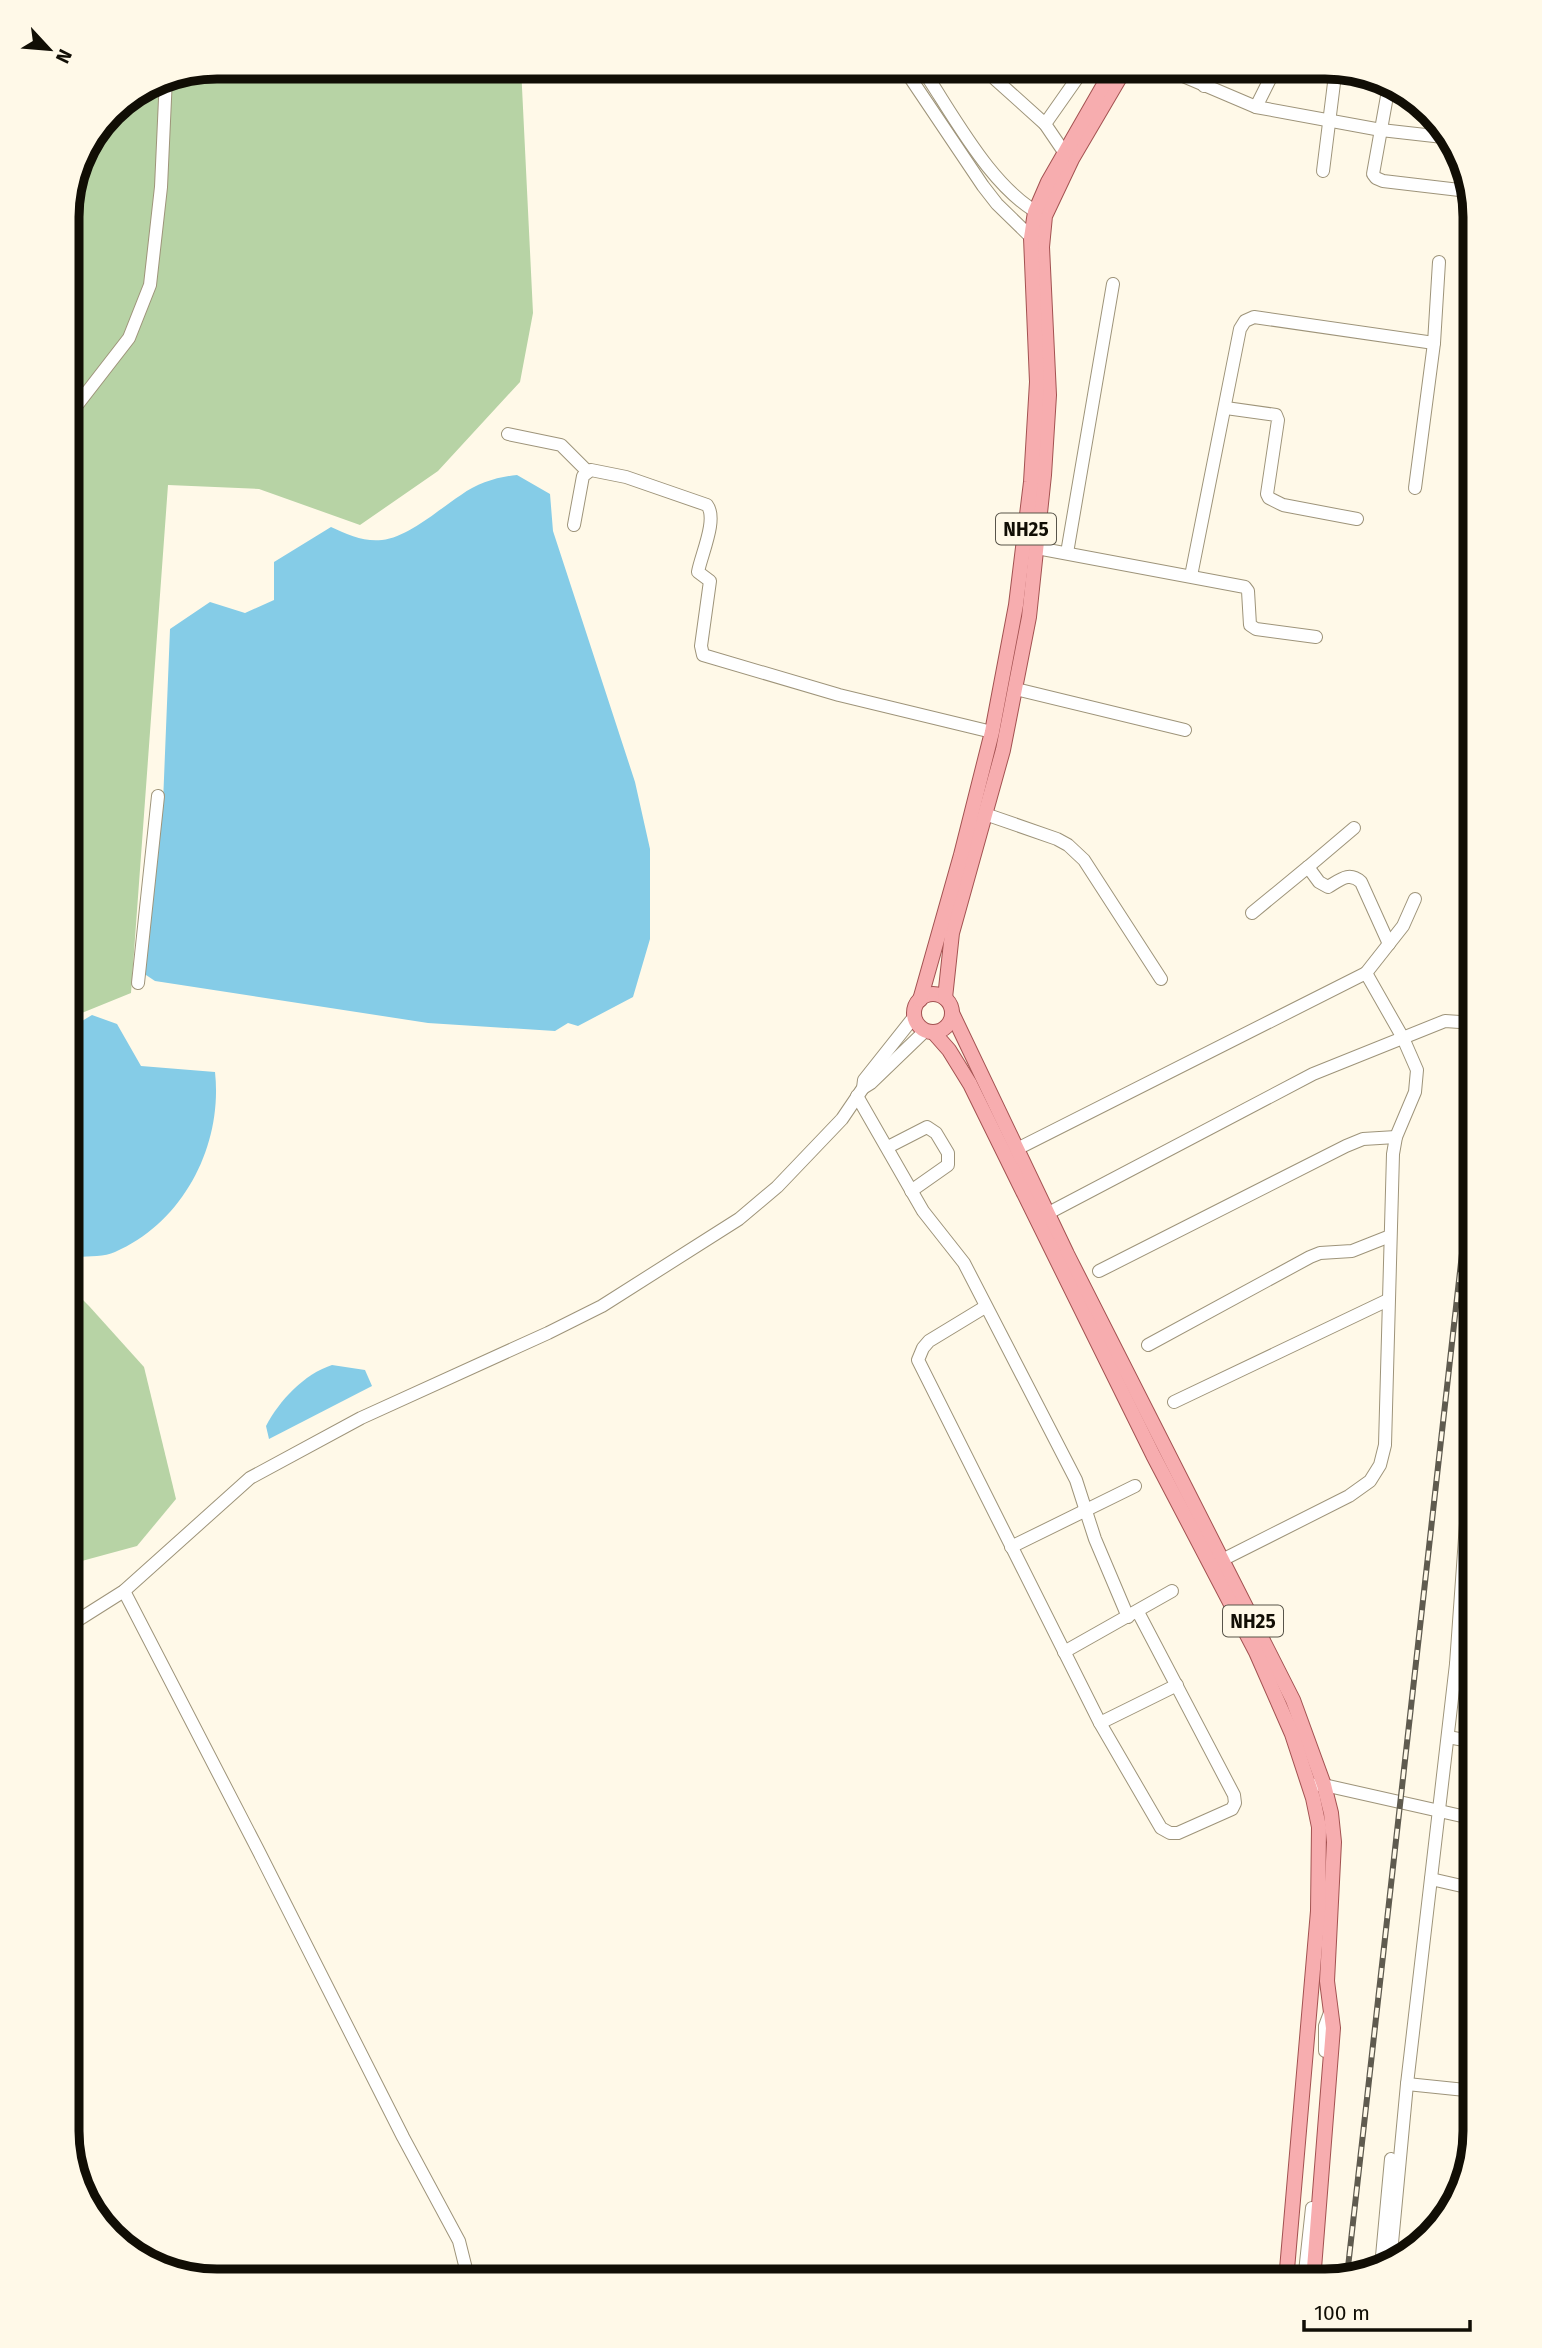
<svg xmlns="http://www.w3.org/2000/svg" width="1542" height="2348" viewBox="0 0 1542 2348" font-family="'Fira Sans',sans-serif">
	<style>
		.green { fill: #b7d3a5 }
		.water { fill: #85cce7 }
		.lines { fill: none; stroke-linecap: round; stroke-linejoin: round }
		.minor-casing { stroke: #9e947a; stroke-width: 14 }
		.major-casing { stroke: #a35251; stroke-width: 16 }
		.minor { stroke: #fff; stroke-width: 12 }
		.major { stroke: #f7adaf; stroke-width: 14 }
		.rail-casing { stroke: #5f5b4f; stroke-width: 6 }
		.rail { stroke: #fff9e8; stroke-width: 3.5; stroke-dasharray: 10; stroke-linecap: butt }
		.labels { text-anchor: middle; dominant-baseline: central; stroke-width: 5; stroke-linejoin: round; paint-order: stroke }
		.shield { fill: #fff9e8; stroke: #585449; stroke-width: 2 }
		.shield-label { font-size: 19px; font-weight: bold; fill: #110e05 }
		.rim { fill: none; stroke: #110e05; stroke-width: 9 }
	</style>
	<rect width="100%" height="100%" fill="#fff9e8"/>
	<g class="green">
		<path d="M217,67H521L533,313L520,382L438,471L360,525L259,489L168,485L131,993L67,1019V208L78,159L111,110L160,78Z"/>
		<path d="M67,1284L89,1306L144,1367L176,1499L137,1546L67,1565Z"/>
	</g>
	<g class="water">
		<path d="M517,475L550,494L553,531L635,782L650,849V939L633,997L578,1026L568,1023L555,1031L428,1023L155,981L143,973L163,803L170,629L210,602L245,613L274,600V562L331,527C348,535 364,542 382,540C409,537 439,509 461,495C478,483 497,477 517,475Z"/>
		<path d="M92,1015L117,1024L141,1066L215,1072C223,1145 184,1222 115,1252C105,1257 89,1256 78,1257L67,1247V1030Z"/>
		<path d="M332,1365L365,1370L372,1386L269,1439L266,1426C279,1401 304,1374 332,1365Z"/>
	</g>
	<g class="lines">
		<g class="minor-casing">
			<g id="minor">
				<path d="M903,67L983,186L997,204L1036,242"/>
				<path d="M921,67C953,114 992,191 1044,216"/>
				<path d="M1002,67L997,72L995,79L1045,124"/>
				<path d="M1062,67L1076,79"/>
				<path d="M1162,67L1256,107L1381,130L1452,138"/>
				<path d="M1389,85L1373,174L1376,178L1383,181L1468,191"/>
				<path d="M1204,86L1213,67"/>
				<path d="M1256,107L1276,67"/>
				<path d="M1064,152L1045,124L1085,67"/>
				<path d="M1323,171L1336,67"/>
				<path d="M1226,408L1276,415L1278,420L1267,494L1269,498L1283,505L1357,519"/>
				<path d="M67,418L129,338L150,285L161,187L166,77"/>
				<path d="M508,434L561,445L587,471"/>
				<path d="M1415,488L1434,343L1439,262"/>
				<path d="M574,525L583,476L591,470L626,477L707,505C718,519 701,555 698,572L710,581L701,646L703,655L839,695L992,732"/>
				<path d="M1037,548L1245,587L1248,591L1250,625L1256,629L1316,637"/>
				<path d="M1067,553L1113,284"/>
				<path d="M1191,576L1240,329L1245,321L1254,317L1434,343"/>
				<path d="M1016,689L1185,730"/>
				<path d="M985,814L1057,839L1068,845L1084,860L1161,979"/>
				<path d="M1308,867L1354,828"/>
				<path d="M1252,913L1308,867L1319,882L1328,887C1340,880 1349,871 1361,882L1389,944"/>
				<path d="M1366,973L1403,926L1415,899"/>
				<path d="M138,983L158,796"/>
				<path d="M863,1088L871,1083L925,1031"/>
				<path d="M857,1096L923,1211L964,1263L1076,1480L1095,1539L1128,1617"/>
				<path d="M888,1147L927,1127L936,1133L948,1153V1165L911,1191"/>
				<path d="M1017,1149L1366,973L1403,1038L1417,1070L1415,1092L1396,1137L1393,1154L1385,1445L1380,1465L1370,1481L1349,1496L1222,1560"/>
				<path d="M1039,1218L1313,1074L1445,1021L1475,1023"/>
				<path d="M1099,1271L1346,1146L1363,1139L1396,1137"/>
				<path d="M985,1307L929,1341L923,1348L918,1360L1100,1723L1161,1828L1170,1833H1178L1232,1809L1235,1803L1234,1795L1138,1612"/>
				<path d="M1148,1345L1310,1257L1320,1253L1352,1251L1390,1236"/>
				<path d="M1174,1402L1388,1300"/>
				<path d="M1011,1547L1135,1486"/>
				<path d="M124,1591L258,1850L403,2137L459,2241L466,2269L465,2281"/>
				<path d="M67,1627L124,1591L250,1478L361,1418L548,1333L602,1306L739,1219L777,1187L842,1119L863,1088L864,1080L914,1017"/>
				<path d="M1064,1652L1172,1591"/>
				<path d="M1456,1664L1475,1668"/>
				<path d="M1100,1723L1177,1685"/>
				<path d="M1448,1737L1475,1742"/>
				<path d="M1315,1785H1324L1475,1819"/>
				<path d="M1431,1879L1475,1889"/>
				<path d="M1325,2051V2026L1331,2010"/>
				<path d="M1407,2084L1475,2091"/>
				<path d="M1466,2166L1475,2072"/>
				<path d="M1390,2264L1407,2084L1456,1664L1475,1398"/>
				<path d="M1381,2267L1391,2159"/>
				<path d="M1304,2281L1312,2208"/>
			</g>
		</g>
		<g class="major-casing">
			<g id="major">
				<circle cx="933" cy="1013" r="19"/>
				<path d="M945,998L952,933L1003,750L1029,617L1044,475L1049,395L1042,247L1045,216L1072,159L1126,67"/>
				<path d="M920,1000L961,855L992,732L1016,605L1031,482L1037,382L1031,238L1035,212L1048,182L1114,67"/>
				<path d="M952,1013L1067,1254L1293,1700L1324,1785L1331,1813L1334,1842L1327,1981L1333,2028L1313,2281"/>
				<path d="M934,1033L949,1050L970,1084L1153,1455L1256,1652L1292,1734L1313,1798L1319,1827L1318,1911L1286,2281"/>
			</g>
		</g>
		<use href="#minor" class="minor"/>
		<use href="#major" class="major"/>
		<g class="rail-casing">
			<path id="rail" d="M1347,2276L1475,1138"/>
		</g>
		<use href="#rail" class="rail"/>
	</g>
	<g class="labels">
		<g class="shield">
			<rect x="996" y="513.5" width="60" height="31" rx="5"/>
			<rect x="1223" y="1605.5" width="60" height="31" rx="5"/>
		</g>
		<g class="shield-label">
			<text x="1026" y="529">NH25</text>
			<text x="1253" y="1621">NH25</text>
		</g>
	</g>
	<path d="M0 0H1542V2348H0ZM217 79H1325A138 138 0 0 1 1463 217V2131A138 138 0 0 1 1325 2269H217A138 138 0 0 1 79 2131V217A138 138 0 0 1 217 79Z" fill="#fff9e8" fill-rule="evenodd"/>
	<path class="rim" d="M217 79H1325A138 138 0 0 1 1463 217V2131A138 138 0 0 1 1325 2269H217A138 138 0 0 1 79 2131V217A138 138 0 0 1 217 79Z"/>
	<g transform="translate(49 49) rotate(116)" stroke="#fff9e8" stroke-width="5" paint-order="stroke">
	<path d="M0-5L12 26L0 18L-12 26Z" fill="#110e05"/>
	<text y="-10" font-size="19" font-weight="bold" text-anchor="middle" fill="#110e05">N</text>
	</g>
	<path d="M1304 2320v10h166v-10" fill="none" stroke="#110e05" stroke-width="3.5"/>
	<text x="1314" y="2320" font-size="21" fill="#110e05" stroke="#fff9e8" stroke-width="5" paint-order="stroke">100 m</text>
</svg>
